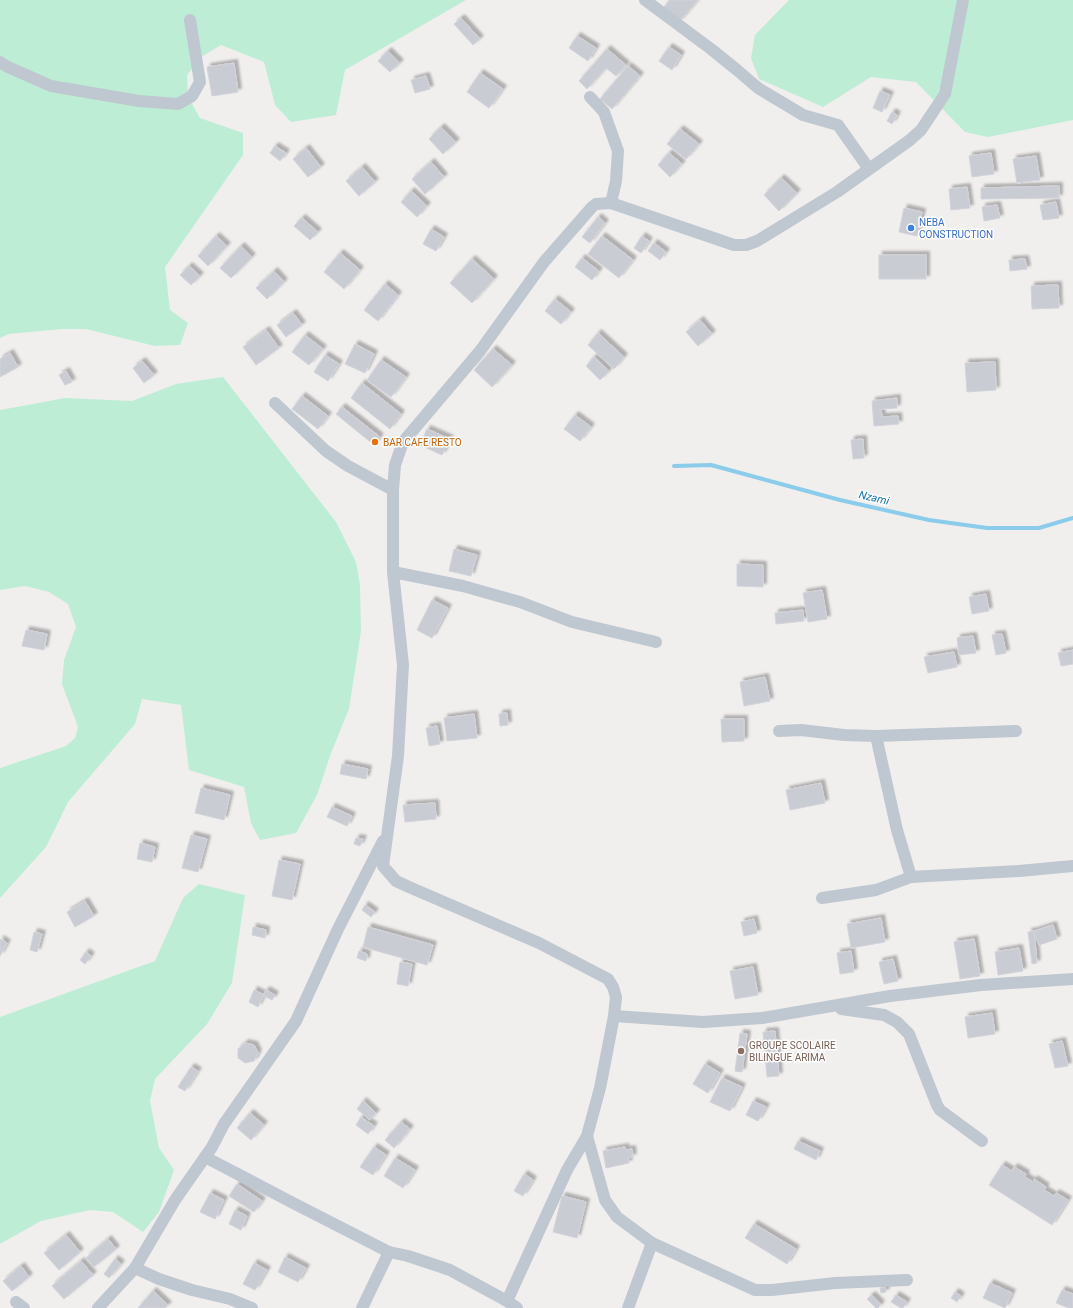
<svg xmlns="http://www.w3.org/2000/svg" width="1073" height="1308" viewBox="0 0 1073 1308" font-family="Roboto,sans-serif">
	<style>
		.green { fill: #bdeed5 }
		.lines { fill: none; stroke-linecap: round; stroke-linejoin: round }
		.stream { stroke: #8accea; stroke-width: 4 }
		.building { fill: #caccd4; stroke: #d2d3da; filter: url(#shadow) }
		.minor { stroke: #bfc7d0; stroke-width: 12 }
		.shop-dot { fill: #3f7fe0; stroke: #fff; stroke-width: 1.5 }
		.food-dot { fill: #e8710a; stroke: #fff; stroke-width: 1.5 }
		.education-dot { fill: #8d6e63; stroke: #fff; stroke-width: 1.5 }
		.labels { text-anchor: middle; dominant-baseline: central; stroke-width: 3; stroke-linejoin: round; paint-order: stroke }
		.shop-label { font-size: 10px; fill: #366cbe; stroke: #fff; text-anchor: start }
		.food-label { font-size: 10px; fill: #c56008; stroke: #fff; text-anchor: start }
		.education-label { font-size: 10px; fill: #785e54; stroke: #fff; text-anchor: start }
		.water-label { font-size: 11px; font-style: italic; fill: #0f76a6; stroke: #fff }
	</style>
	<defs>
		<filter id="shadow"><feDropShadow dx="3.5" dy="-3.5" stdDeviation="1" flood-color="#0004"/></filter>
	</defs>
	<rect width="100%" height="100%" fill="#f1eeee"/>
	<g class="green">
		<path d="M0,0H466L345,70L336,115L291,122L275,105L264,62L221,45L201,57L187,75L188,97L200,118L243,133V155L165,267L170,310L188,323L180,345L155,346L86,329H62L9,334L0,338Z"/>
		<path d="M789,0H1073V120L988,137L965,132L916,82L871,77L823,107L759,79L751,58L755,35Z"/>
		<path d="M223,377L336,522L356,562L360,585L361,631L349,709L331,753L317,795L296,833L260,840L251,823L244,787L189,770L181,705L142,699L135,724L68,802L46,847L0,898V768L66,746L75,738L78,727L62,684L64,660L76,627L68,604L49,592L25,586L0,590V410L65,398L132,401L176,384Z"/>
		<path d="M199,884L245,895L232,983L207,1024L155,1079L150,1101L159,1148L174,1170L159,1212L143,1232L113,1212L90,1210L41,1221L0,1244V1017L155,961L183,898Z"/>
	</g>
	<g class="lines">
		<path class="stream" d="M674,466L711,465L840,500L929,520L987,528H1039L1073,518"/>
	</g>
	<g class="building">
		<path d="M670,0H698L679,22L663,8Z"/>
		<path d="M461,18L480,39L473,45L454,24Z"/>
		<path d="M577,36L596,48L588,61L569,48Z"/>
		<path d="M669,47L681,55L672,70L659,61Z"/>
		<path d="M607,49L626,65L616,76L606,68L587,89L579,81Z"/>
		<path d="M388,51L400,63L390,72L378,61Z"/>
		<path d="M234,63L238,92L212,96L207,67Z"/>
		<path d="M628,66L640,76L612,109L600,99Z"/>
		<path d="M480,73L503,89L489,108L467,92Z"/>
		<path d="M426,76L430,89L415,93L411,80Z"/>
		<path d="M880,91L890,95L882,112L873,108Z"/>
		<path d="M892,112L897,115L892,124L887,121Z"/>
		<path d="M441,127L456,142L443,154L429,139Z"/>
		<path d="M680,129L699,144L686,159L667,144Z"/>
		<path d="M275,146L286,153L280,161L270,153Z"/>
		<path d="M306,148L321,167L308,177L293,159Z"/>
		<path d="M669,153L682,164L670,177L658,165Z"/>
		<path d="M991,153L994,174L972,177L969,156Z"/>
		<path d="M1036,156L1040,180L1017,183L1013,159Z"/>
		<path d="M431,162L444,177L425,194L412,179Z"/>
		<path d="M362,167L375,182L359,196L346,181Z"/>
		<path d="M781,178L797,193L779,211L764,195Z"/>
		<path d="M1059,186V198L981,199V188Z"/>
		<path d="M967,187L970,208L951,210L949,189Z"/>
		<path d="M411,191L427,206L417,217L401,202Z"/>
		<path d="M1056,202L1059,218L1043,220L1040,205Z"/>
		<path d="M997,205L1000,218L984,221L982,207Z"/>
		<path d="M904,208L922,212L917,236L899,232Z"/>
		<path d="M598,217L605,223L590,243L582,237Z"/>
		<path d="M302,218L318,232L310,240L294,226Z"/>
		<path d="M431,229L444,237L436,251L423,244Z"/>
		<path d="M216,236L227,246L208,266L198,256Z"/>
		<path d="M602,236L633,260L619,278L588,254Z"/>
		<path d="M642,236L649,241L641,253L634,248Z"/>
		<path d="M654,243L666,252L660,260L648,251Z"/>
		<path d="M241,246L252,257L231,278L220,268Z"/>
		<path d="M340,253L360,270L344,289L324,272Z"/>
		<rect x="879" y="255" width="47" height="24"/>
		<path d="M582,258L599,271L592,280L575,267Z"/>
		<path d="M472,259L494,279L472,303L450,283Z"/>
		<path d="M1025,259L1027,269L1010,271L1009,260Z"/>
		<path d="M189,266L200,276L191,285L180,275Z"/>
		<path d="M274,271L284,282L267,299L256,288Z"/>
		<path d="M385,284L398,295L378,321L364,310Z"/>
		<path d="M1058,285L1059,308L1032,309L1031,286Z"/>
		<path d="M555,299L571,312L561,324L545,311Z"/>
		<path d="M293,313L302,325L286,337L277,325Z"/>
		<path d="M700,320L712,334L698,346L686,332Z"/>
		<path d="M266,330L279,348L256,365L243,347Z"/>
		<path d="M598,333L624,357L614,369L588,345Z"/>
		<path d="M305,335L323,349L309,365L292,352Z"/>
		<path d="M355,344L374,354L365,373L345,364Z"/>
		<path d="M493,349L512,365L492,387L474,370Z"/>
		<path d="M10,353L18,367L0,377V359Z"/>
		<path d="M325,355L339,364L328,381L314,372Z"/>
		<path d="M594,357L609,371L600,380L586,366Z"/>
		<path d="M381,360L406,377L391,397L367,380Z"/>
		<path d="M142,361L154,375L144,383L133,368Z"/>
		<path d="M995,362L996,390L967,392L965,363Z"/>
		<path d="M66,371L72,382L65,385L59,375Z"/>
		<path d="M362,383L401,414L390,429L351,398Z"/>
		<path d="M302,396L328,416L318,429L292,409Z"/>
		<path d="M897,398V408L881,409L882,417L898,416L899,424L874,426L872,401Z"/>
		<path d="M342,407L380,437L374,445L336,414Z"/>
		<path d="M575,415L591,427L580,441L564,429Z"/>
		<path d="M427,429L450,439L442,455L420,445Z"/>
		<path d="M863,439L864,458L853,459L851,440Z"/>
		<path d="M454,549L477,555L471,576L449,571Z"/>
		<path d="M737,564L763,565V587L737,586Z"/>
		<path d="M822,590L827,619L808,622L803,593Z"/>
		<path d="M986,594L989,611L972,614L969,597Z"/>
		<path d="M432,600L448,608L432,638L417,630Z"/>
		<path d="M803,610L804,621L776,624L775,613Z"/>
		<path d="M26,630L47,634L44,650L22,646Z"/>
		<path d="M1002,634L1006,653L996,655L992,635Z"/>
		<path d="M973,636L976,653L959,655L957,638Z"/>
		<path d="M1073,650V664L1061,666L1058,653Z"/>
		<path d="M954,652L957,667L928,673L924,657Z"/>
		<path d="M765,677L770,701L744,706L740,682Z"/>
		<path d="M507,713L508,725L500,726L499,714Z"/>
		<path d="M474,714L477,738L447,741L444,718Z"/>
		<path d="M721,719H744V741L722,742Z"/>
		<path d="M437,726L440,744L429,746L426,728Z"/>
		<path d="M342,764L368,769L366,779L340,774Z"/>
		<path d="M821,783L825,803L790,810L786,790Z"/>
		<path d="M201,788L230,795L224,820L195,813Z"/>
		<path d="M435,803L436,819L405,822L403,805Z"/>
		<path d="M332,807L352,816L347,826L327,817Z"/>
		<path d="M191,835L207,839L198,872L182,868Z"/>
		<path d="M356,838L363,839L360,846L354,844Z"/>
		<path d="M140,843L155,847L152,862L137,859Z"/>
		<path d="M279,860L300,864L292,900L272,896Z"/>
		<path d="M85,901L94,916L75,927L67,912Z"/>
		<path d="M365,905L375,912L371,917L362,910Z"/>
		<path d="M881,918L885,942L851,948L847,924Z"/>
		<path d="M754,919L757,933L744,936L741,922Z"/>
		<path d="M1053,925L1057,939L1039,945L1034,931Z"/>
		<path d="M253,927L266,930L265,938L252,935Z"/>
		<path d="M368,927L433,945L427,965L363,947Z"/>
		<path d="M1034,931L1037,963L1032,964L1028,932Z"/>
		<path d="M34,932L42,934L37,952L30,950Z"/>
		<path d="M0,939L7,943L0,956Z"/>
		<path d="M974,939L980,976L960,979L954,942Z"/>
		<path d="M1019,948L1023,971L998,975L995,952Z"/>
		<path d="M359,951L367,954L366,961L357,958Z"/>
		<path d="M851,951L854,972L840,974L837,953Z"/>
		<path d="M86,952L91,956L85,964L80,960Z"/>
		<path d="M893,959L898,981L884,984L879,962Z"/>
		<path d="M400,962L412,964L408,986L397,984Z"/>
		<path d="M753,967L758,995L735,999L730,971Z"/>
		<path d="M254,990L264,995L258,1007L249,1002Z"/>
		<path d="M266,990L275,995L272,1000L263,995Z"/>
		<path d="M992,1013L995,1034L968,1038L965,1017Z"/>
		<path d="M775,1031L779,1076L767,1077L763,1032Z"/>
		<path d="M740,1033L747,1034L742,1072L735,1071Z"/>
		<path d="M1062,1041L1068,1066L1055,1068L1049,1044Z"/>
		<path d="M245,1043L254,1045L258,1053L254,1061L245,1063L238,1058V1049Z"/>
		<path d="M705,1064L720,1073L708,1093L693,1084Z"/>
		<path d="M191,1067L198,1071L185,1091L178,1087Z"/>
		<path d="M722,1078L742,1087L730,1111L710,1102Z"/>
		<path d="M363,1101L376,1113L370,1120L357,1109Z"/>
		<path d="M753,1101L766,1107L758,1121L746,1115Z"/>
		<path d="M250,1113L264,1125L251,1140L237,1128Z"/>
		<path d="M361,1117L374,1126L368,1134L356,1125Z"/>
		<path d="M401,1122L410,1129L394,1148L385,1140Z"/>
		<path d="M798,1141L820,1151L816,1160L794,1149Z"/>
		<path d="M374,1147L386,1155L373,1175L360,1167Z"/>
		<path d="M625,1147L626,1150L632,1149L633,1157L628,1158L629,1163L606,1168L603,1151Z"/>
		<path d="M395,1158L415,1170L403,1188L384,1176Z"/>
		<path d="M1002,1165L1012,1171L1014,1167L1026,1174L1025,1177L1033,1182L1034,1179L1046,1187L1044,1190L1054,1196L1056,1193L1068,1200L1052,1225L989,1185Z"/>
		<path d="M524,1174L533,1180L523,1196L514,1191Z"/>
		<path d="M237,1184L262,1201L254,1212L229,1196Z"/>
		<path d="M210,1193L224,1200L215,1219L200,1212Z"/>
		<path d="M562,1196L586,1202L577,1238L553,1232Z"/>
		<path d="M235,1210L247,1216L241,1230L229,1224Z"/>
		<path d="M754,1224L796,1249L787,1264L745,1238Z"/>
		<path d="M66,1235L80,1252L59,1270L44,1253Z"/>
		<path d="M108,1239L116,1249L94,1267L86,1258Z"/>
		<path d="M285,1257L306,1268L298,1282L278,1272Z"/>
		<path d="M115,1259L121,1264L109,1278L104,1274Z"/>
		<path d="M81,1261L93,1275L64,1299L52,1286Z"/>
		<path d="M254,1263L267,1270L255,1290L243,1284Z"/>
		<path d="M21,1266L29,1277L12,1291L3,1281Z"/>
		<path d="M990,1283L1012,1293L1005,1308L983,1298Z"/>
		<path d="M885,1287L886,1292L881,1293L880,1288Z"/>
		<path d="M1062,1290L1073,1294V1308H1069L1056,1303Z"/>
		<path d="M153,1291L168,1305L165,1308H138Z"/>
		<path d="M955,1292L961,1296L957,1302L951,1298Z"/>
		<path d="M872,1295L881,1304L878,1308H876L867,1299Z"/>
		<path d="M896,1295L907,1302L903,1308H901L891,1302Z"/>
	</g>
	<g class="lines">
		<g class="minor">
			<path d="M645,0L711,49L737,70L758,88L803,115L838,125L869,169"/>
			<path d="M0,62L8,67L51,86L139,101L178,104L192,96L200,82L190,20"/>
			<path d="M590,97L604,112L618,151L616,181L611,203"/>
			<path d="M275,403L326,451L348,466L393,490"/>
			<path d="M393,572L463,586L520,602L572,622L656,642"/>
			<path d="M779,731L801,730L844,735L876,736"/>
			<path d="M911,877L897,830L876,736L1016,731"/>
			<path d="M822,898L876,890L911,877L1019,871L1073,866"/>
			<path d="M841,1009L884,1015L897,1022L909,1034L937,1105L940,1110L982,1141"/>
			<path d="M614,1016L703,1022L762,1018L890,996L981,985L1073,979"/>
			<path d="M587,1136L605,1200L617,1217L652,1243L628,1308"/>
			<path d="M205,1157L295,1204L389,1252L408,1256L450,1270L507,1301"/>
			<path d="M652,1243L755,1290H772L835,1283L907,1280"/>
			<path d="M135,1268L159,1279L192,1290L230,1299L252,1308"/>
			<path d="M16,1302L24,1308"/>
			<path d="M98,1308L135,1268L175,1200L212,1147L224,1124L296,1021L338,929L383,841"/>
			<path d="M362,1308L389,1252"/>
			<path d="M517,1308L507,1301L567,1170L587,1136L600,1088L614,1016L616,997L613,987L608,979L539,943L409,887L396,881L383,866L398,756L403,665L393,572V490L395,465L403,442L480,351L544,262L592,207L596,204L611,203L734,245H746L757,241L837,192L910,140L921,130L945,94L963,0"/>
		</g>
	</g>
	<circle class="shop-dot" cx="911" cy="228" r="4"/>
	<circle class="food-dot" cx="375" cy="442" r="4"/>
	<circle class="education-dot" cx="741" cy="1051" r="4"/>
	<g class="labels">
		<g class="shop-label">
			<text x="919" y="222">NEBA<tspan x="919" dy="12">CONSTRUCTION</tspan></text>
		</g>
		<g class="food-label">
			<text x="383" y="442">BAR CAFE RESTO</text>
		</g>
		<g class="education-label">
			<text x="749" y="1045">GROUPE SCOLAIRE<tspan x="749" dy="12">BILINGUE ARIMA</tspan></text>
		</g>
		<g class="water-label">
			<text transform="translate(874 498) rotate(13)">Nzami</text>
		</g>
	</g>
</svg>
